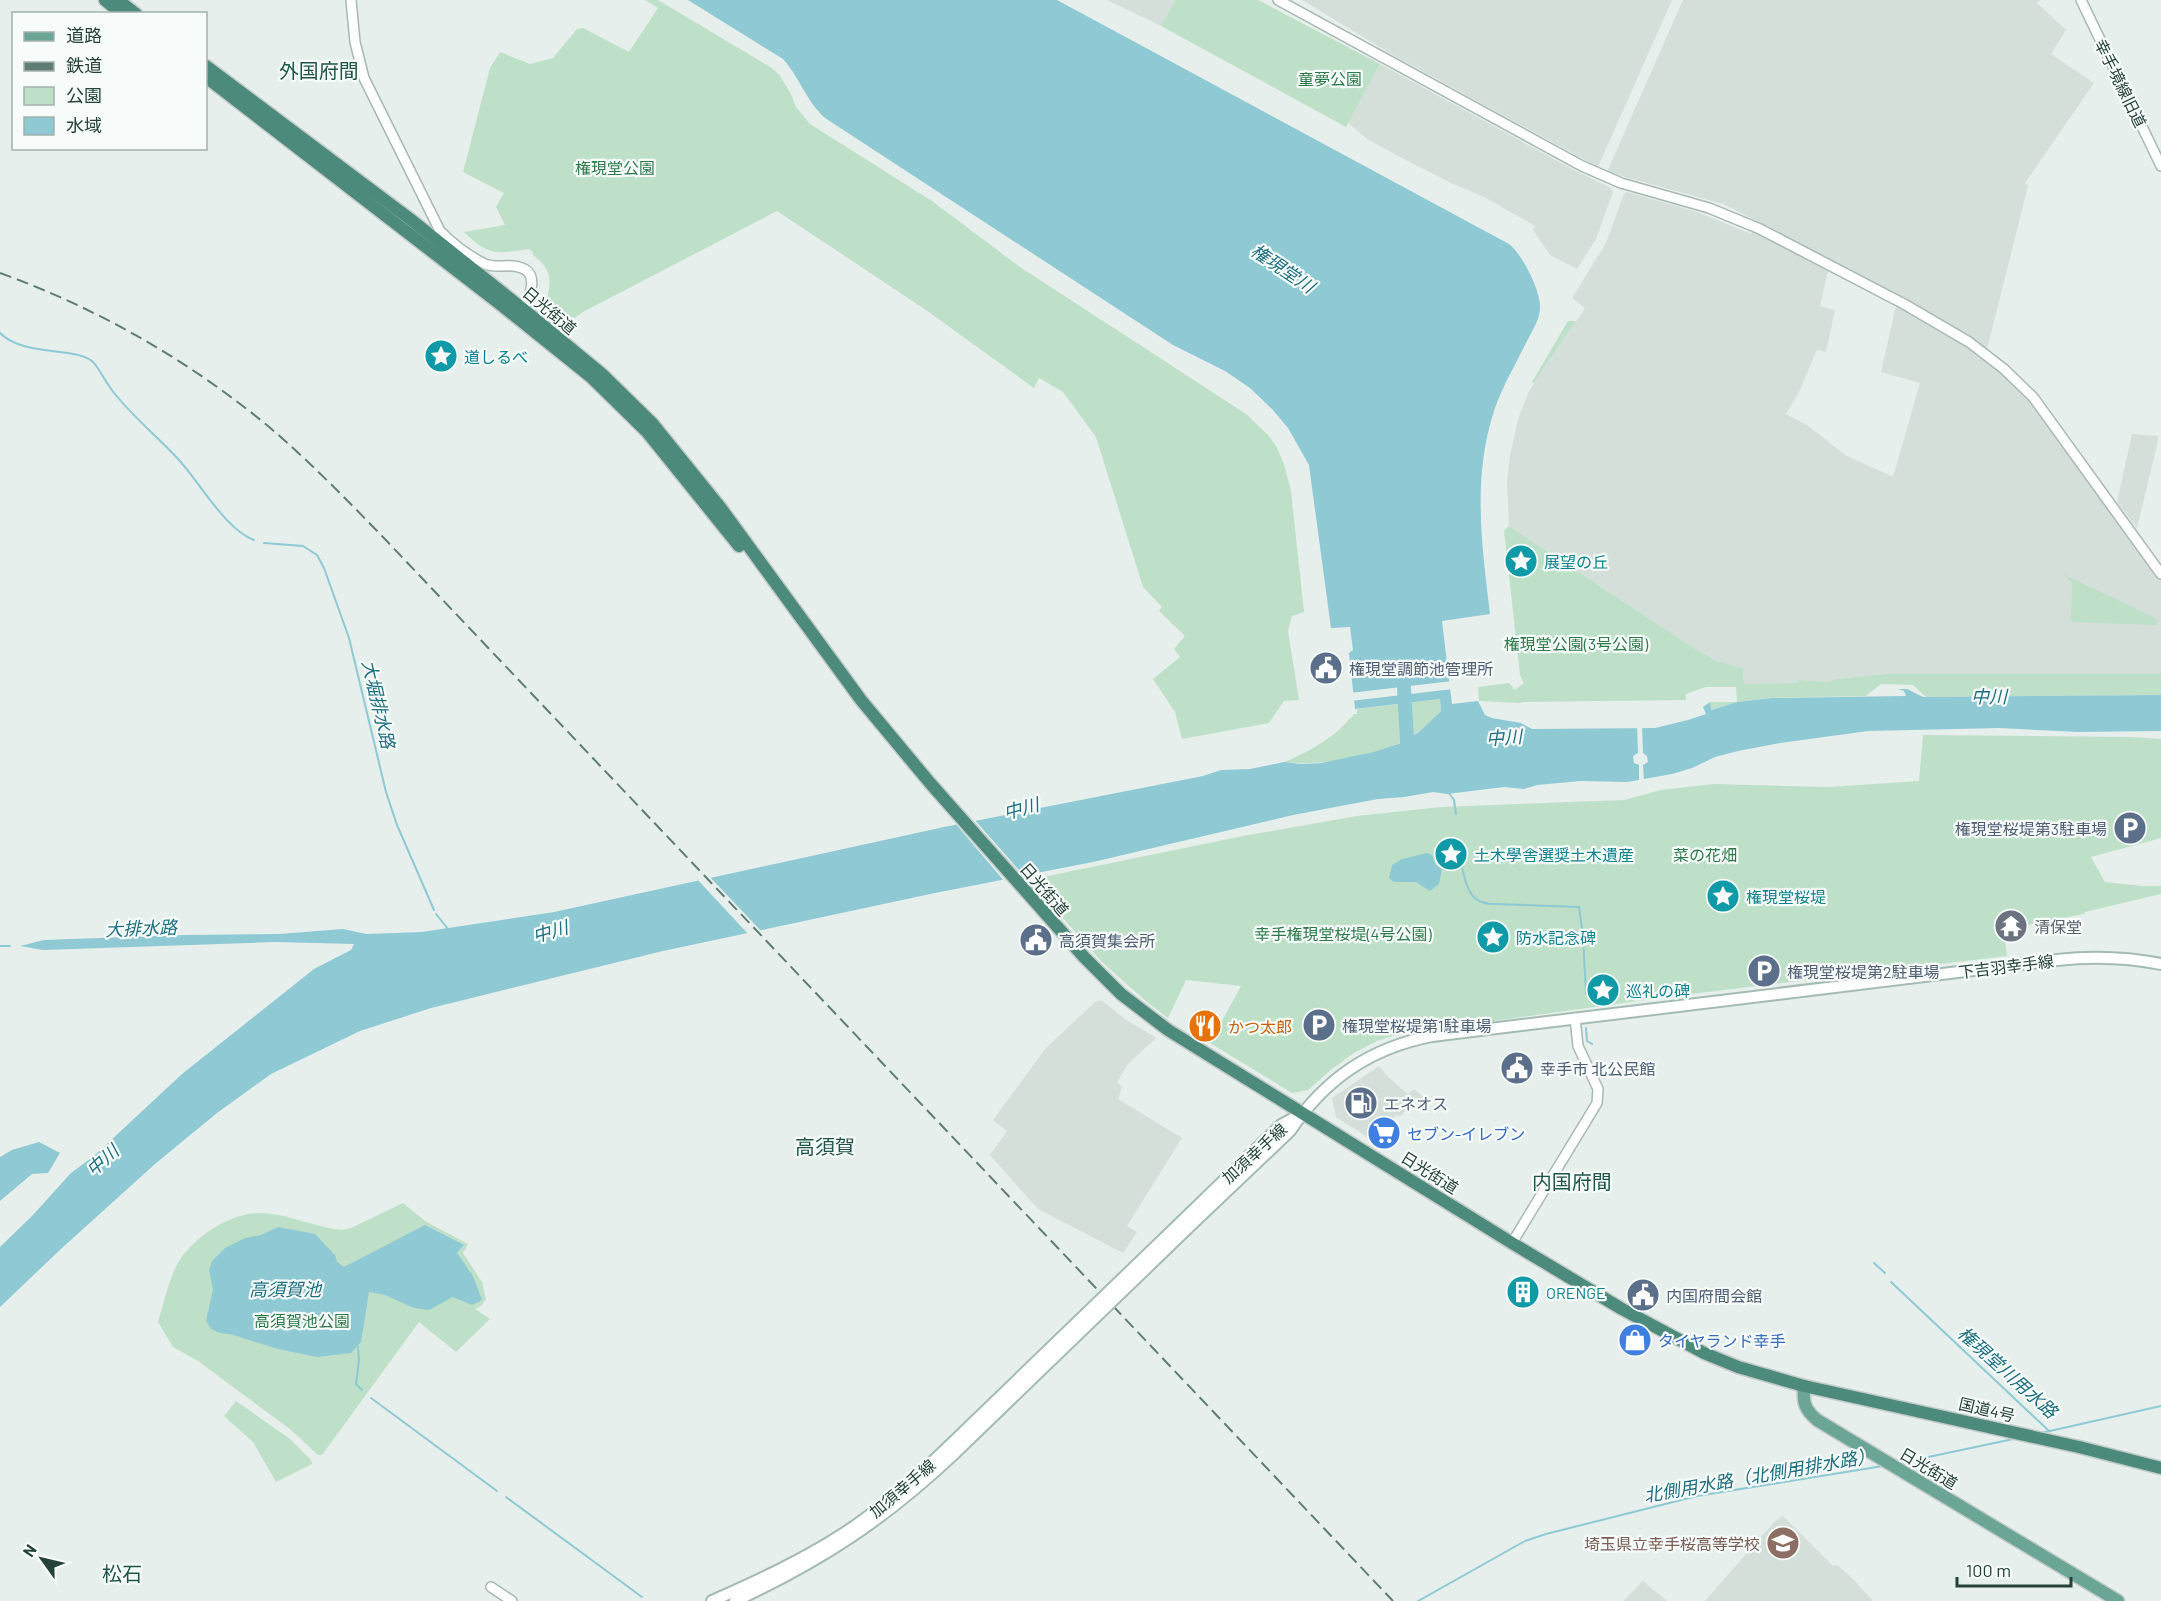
<svg xmlns="http://www.w3.org/2000/svg" width="2161" height="1601" viewBox="0 0 2161 1601" font-family="Barlow,'Noto Sans JP',sans-serif">
	<style>
		.built { fill: #d4dfda }
		.green { fill: #bfe0c8 }
		.water { fill: #8ec9d4 }
		.pier { fill: #e6efeb }
		.lines { fill: none; stroke-linecap: round; stroke-linejoin: round }
		.stream { stroke: #8ec9d4; stroke-width: 2 }
		.river { stroke: #8ec9d4; stroke-width: 14 }
		.tertiary-casing { stroke: #a8b8b2; stroke-width: 12 }
		.secondary-casing { stroke: #a4bbb3; stroke-width: 14 }
		.primary-casing { stroke: #c2cac8; stroke-width: 15 }
		.trunk-casing { stroke: #c2cac8; stroke-width: 15 }
		.tertiary { stroke: #fff; stroke-width: 9 }
		.secondary { stroke: #fff; stroke-width: 10 }
		.primary { stroke: #6aa596; stroke-width: 12 }
		.trunk { stroke: #4c8a7c; stroke-width: 12 }
		.rail { stroke: #5f7d75; stroke-width: 2; stroke-dasharray: 12 6; stroke-linecap: butt }
		.secondary-bridge-casing { stroke: #a4bbb3; stroke-width: 14; stroke-linecap: butt }
		.secondary-bridge { stroke: #fff; stroke-width: 10 }
		.labels { text-anchor: middle; dominant-baseline: central; stroke-width: 4.5; stroke-linejoin: round; paint-order: stroke }
		.park-label { font-size: 16px; fill: #2d7a4b; stroke: #f7fbf9 }
		.street-label { font-size: 16px; fill: #24423a; stroke: #f7fbf9 }
		.culture-label { font-size: 16px; fill: #0d838f; stroke: #f7fbf9; text-anchor: start }
		.service-label { font-size: 16px; fill: #4e5e75; stroke: #f7fbf9; text-anchor: start }
		.worship-label { font-size: 16px; fill: #5b616d; stroke: #f7fbf9; text-anchor: start }
		.food-label { font-size: 16px; fill: #c56008; stroke: #f7fbf9; text-anchor: start }
		.shop-label { font-size: 16px; fill: #366cbe; stroke: #f7fbf9; text-anchor: start }
		.education-label { font-size: 16px; fill: #785e54; stroke: #f7fbf9; text-anchor: end }
		.water-label { font-size: 18px; font-style: italic; fill: #1c6f80; stroke: #f7fbf9 }
		.quarter-label { font-size: 20px; fill: #1f5548; stroke: #f7fbf9 }
	</style>
	<rect width="100%" height="100%" fill="#e6efeb"/>
	<g class="built">
		<path d="M1107,0H1175L1161,26Z"/>
		<path d="M1302,0H1672L1598,167L1391,54Z"/>
		<path d="M1683,0H2041L2037,3L2066,30L2051,54L2094,83L2025,183L2028,186L1987,349L1938,317L1735,210L1723,204L1607,172Z"/>
		<path d="M1380,64L1574,170L1611,188L1613,192L1596,239L1577,269L1550,255L1533,230L1535,226L1486,198L1449,182L1406,160L1367,139L1348,123Z"/>
		<path d="M1627,192L1697,212L1751,234L1753,230L1828,271L1820,306L1835,310L1826,352L1817,350L1800,390L1786,414L1807,425L1845,455L1893,477L1920,383L1881,372L1896,306L1936,327L1966,346L2011,381L2031,403L2161,581V674H1885L1836,679L1826,682L1798,680L1797,683L1744,684L1743,668L1717,661L1694,648L1509,526L1507,481L1510,455L1519,416L1529,391L1585,308L1572,298L1606,243L1624,194Z"/>
		<path d="M2132,434L2158,436L2157,445L2137,528L2117,502Z"/>
		<path d="M1101,1000L1125,1019L1156,1038L1128,1064L1117,1082L1122,1087L1118,1099L1182,1138L1127,1226L1137,1232L1123,1253L1038,1209L990,1155L1007,1131L993,1120L1046,1048L1095,1002Z"/>
		<path d="M1379,1066L1387,1076L1408,1094L1414,1089L1423,1097L1411,1104L1400,1117L1396,1115L1393,1120L1397,1122L1382,1146L1336,1117L1332,1098Z"/>
		<path d="M1783,1516L1833,1566L1837,1565L1852,1578L1873,1601H1705L1775,1521Z"/>
		<path d="M1643,1581L1667,1601H1668H1623Z"/>
	</g>
	<g class="green">
		<path d="M645,0H658L772,68L780,76L791,94L796,107L810,124L932,201L1020,267L1246,414L1268,435L1276,446L1284,464L1291,491L1304,612L1292,616L1288,631L1299,700L1284,701L1269,723L1182,739L1175,712L1153,679L1180,657L1174,649L1185,636L1159,611L1162,607L1143,587L1096,437L1063,392L1039,378L1034,388L926,310L777,211L583,312L564,325C559,322 552,318 550,312C540,294 564,278 533,255L532,251L528,249C497,254 488,256 464,232L505,225L496,207L504,193L463,172L490,68L500,52L530,64L553,58L577,29L583,28L629,52L658,8Z"/>
		<path d="M1175,0H1258L1380,64L1346,127L1161,26Z"/>
		<path d="M1568,321H1576L1534,383L1532,382Z"/>
		<path d="M1509,526L1694,648L1717,661L1743,668L1744,684L1797,683L1798,680L1826,682L1836,679L1885,674H2161V695L1926,697L1913,685L1881,684L1866,696L1772,698L1737,702L1710,710V702H1737L1736,687H1706L1686,694V700L1524,702L1519,703L1479,701L1478,687L1509,683L1515,690L1524,683L1520,675L1504,530Z"/>
		<path d="M2063,574L2155,618L2158,621L2155,625L2071,622L2072,583Z"/>
		<path d="M1440,699L1441,711C1433,718 1426,727 1417,733C1386,755 1322,767 1284,762C1304,754 1322,744 1339,730C1344,725 1348,720 1353,716V714H1357V709Z"/>
		<path d="M1923,735L2131,737L2161,739V838L2091,857L2105,882L2142,886H2161V894L2085,912L2084,914L2032,924L2004,933L2007,956L1667,997L1486,1022L1479,1020L1411,1030L1377,1041L1354,1053L1333,1068L1308,1090L1292,1093L1210,1043L1241,986L1186,980L1168,1018L1148,1003L1102,962L1045,898L1043,877L1243,836L1357,816L1441,807L1624,800L1661,790L1713,784L1829,787L1919,781Z"/>
		<path d="M403,1203L425,1221L468,1244L463,1253L482,1282L486,1299L481,1306L475,1309L490,1319L456,1352L419,1322L322,1455H318L291,1430L198,1361L173,1347L158,1322C164,1303 169,1278 179,1261C196,1235 233,1211 264,1213C290,1215 315,1227 341,1230L351,1228Z"/>
		<path d="M236,1401L290,1439L311,1460L312,1464L276,1482L253,1442L224,1416Z"/>
	</g>
	<g class="water">
		<path d="M688,0H1057L1509,244C1522,254 1541,291 1540,308C1540,319 1532,331 1527,341C1516,364 1502,387 1494,411C1472,478 1482,546 1490,614L1442,621L1452,704L1478,701L1485,715L1492,718L1521,723L1532,729L1655,728L1688,720L1706,714L1703,707L1710,702L1711,710L1737,702L1772,698L1906,696L1904,691L1898,689H1907L1923,697L2161,695V731L2079,732L1999,728L1868,731L1780,743L1738,751L1715,757L1692,768L1672,774L1627,782L1581,781L1537,785L1524,789L1504,787L1447,794L1433,792L1404,797L1378,799L1293,815L1093,862L935,893L663,951L431,1008L360,1031L271,1074L217,1113L155,1164L62,1248L0,1307V1247L33,1215L71,1173L94,1156L182,1074L314,969L351,950L354,944L275,942L43,950L20,946L44,940L185,935L279,934L343,929L366,934L422,932L554,912L944,827L1203,776L1221,770L1250,769L1284,762L1301,764L1321,763L1374,752L1401,743L1419,732L1441,711L1440,699L1355,709L1349,653L1353,650L1350,627L1331,628L1309,465L1288,428L1272,409L1250,388L1225,371L1173,345L825,118C806,101 800,78 783,59Z"/>
		<path d="M1427,853L1432,855L1436,865L1442,869L1439,884L1430,891L1416,882H1394L1389,878L1392,865L1402,859Z"/>
		<path d="M39,1142L60,1153L48,1173L32,1174L0,1201V1157L12,1150Z"/>
		<path d="M425,1225L464,1245L457,1253L473,1276L482,1300L472,1305L453,1297L429,1310L414,1308L385,1295L369,1292L361,1342L351,1353L317,1357L278,1349L230,1334L220,1333L211,1329L206,1321L213,1290L209,1270L212,1261L225,1248L245,1238L261,1235L278,1227L315,1234L335,1255L337,1262L344,1267Z"/>
	</g>
	<g class="pier">
		<path d="M1452,681L1453,689L1351,701L1350,693Z"/>
		<path d="M1637,725H1642L1643,753L1647,756L1648,762L1643,765L1644,782L1639,783V765L1634,763L1633,756L1638,753Z"/>
		<path d="M973,818L1026,878L1005,882L954,822Z"/>
		<path d="M709,876L763,933L750,936L696,878Z"/>
	</g>
	<g class="lines">
		<g class="stream">
			<path d="M0,333C25,358 79,346 94,363C102,373 107,385 115,394C134,418 159,438 179,460C200,483 226,530 254,540"/>
			<path d="M264,543L303,546L317,555L324,568L349,638L386,792L397,825L434,910"/>
			<path d="M1448,792L1454,800L1456,814"/>
			<path d="M1458,841C1461,857 1463,890 1476,899C1481,903 1488,904 1495,904L1579,907L1583,936L1586,993"/>
			<path d="M436,914L448,929"/>
			<path d="M0,946H10"/>
			<path d="M1586,1028L1587,1041L1592,1044"/>
			<path d="M1874,1263L1885,1273"/>
			<path d="M1891,1282L2049,1431"/>
			<path d="M358,1347L359,1360L356,1384L362,1390"/>
			<path d="M371,1398L497,1491"/>
			<path d="M2041,1433L2161,1406"/>
			<path d="M1900,1463L2018,1438"/>
			<path d="M506,1497L642,1597"/>
			<path d="M1418,1601L1525,1541L1546,1534L1697,1496L1883,1466"/>
		</g>
		<path class="river" d="M1404,687L1408,758"/>
		<g class="tertiary-casing">
			<g id="tertiary">
				<path d="M351,0L355,42L364,78L440,231C453,244 468,256 485,264C495,268 504,265 513,266C544,269 529,298 521,314"/>
				<path d="M1278,0L1582,166L1621,183L1709,208L1760,229L1904,304L1969,342L2004,369L2033,397L2161,574"/>
				<path d="M2081,0L2161,166"/>
				<path d="M1512,1243L1597,1103L1598,1089L1578,1046L1575,1018"/>
				<path d="M491,1587L512,1601"/>
			</g>
		</g>
		<g class="secondary-casing">
			<g id="secondary">
				<path d="M1182,1221L1281,1125L1299,1115"/>
				<path d="M1188,1228L1290,1131C1325,1079 1370,1048 1432,1036L2057,960C2093,956 2126,957 2161,964"/>
				<path d="M712,1601C757,1581 801,1561 843,1534C881,1509 916,1478 949,1446"/>
				<path d="M735,1601C823,1560 885,1519 955,1453"/>
			</g>
		</g>
		<g class="primary-casing">
			<path id="primary" d="M1804,1386C1803,1402 1804,1409 1817,1420L2118,1601"/>
		</g>
		<g class="trunk-casing">
			<g id="trunk">
				<path d="M105,0L122,14"/>
				<path d="M118,0L136,14"/>
				<path d="M206,66L410,219L523,309L603,375L652,423L720,507L861,700L930,783L1084,957L1121,994L1168,1030L1512,1243L1622,1309L1704,1353L1738,1367L1804,1386L2079,1447L2161,1468"/>
				<path d="M206,77L500,304L591,377L647,432L739,546"/>
			</g>
		</g>
		<use href="#tertiary" class="tertiary"/>
		<use href="#secondary" class="secondary"/>
		<use href="#primary" class="primary"/>
		<use href="#trunk" class="trunk"/>
		<path class="rail" d="M0,273C97,308 188,360 268,426C308,460 345,498 382,536L1393,1601"/>
		<g class="secondary-bridge-casing">
			<g id="secondary-bridge">
				<path d="M949,1446L1182,1221"/>
				<path d="M955,1453L1188,1228"/>
			</g>
		</g>
		<use href="#secondary-bridge" class="secondary-bridge"/>
	</g>
	<defs>
		<g id="sight-disc" transform="scale(1.725)"><circle r="9.5" fill="#0f9aa8" stroke="#f7fbf9"/><path d="M0-6L1.8-2.2L6-1.7L2.9 1.2L3.7 5.4L0 3.3L-3.7 5.4L-2.9 1.2L-6-1.7L-1.8-2.2Z" fill="#fff"/></g>
		<g id="civic-disc" transform="scale(1.725)"><circle r="9.5" fill="#5c6f8a" stroke="#f7fbf9"/><path d="M-.6-6.5H3V-4.5H.6V-3L4-1V1h2V6H-6V1h2V-1L-.6-3ZM-1.2 2.5V6h2.4V2.5Z" fill="#fff"/></g>
		<g id="parking-disc" transform="scale(1.725)"><circle r="9.5" fill="#5c6f8a" stroke="#f7fbf9"/><path d="M-3.5-5.5H1a3.5 3.5 0 0 1 0 7H-1V5.5H-3.5ZM-1-3.4V-.6H.8a1.4 1.4 0 0 0 0-2.8Z" fill="#fff"/></g>
		<g id="temple-disc" transform="scale(1.725)"><circle r="9.5" fill="#6b7280" stroke="#f7fbf9"/><path d="M0-6L5-2H3V0L6.5 2.5H4V6H1.5V3h-3V6H-4V2.5H-6.5L-3 0V-2H-5Z" fill="#fff"/></g>
		<g id="restaurant-disc" transform="scale(1.725)"><circle r="9.5" fill="#e8710a" stroke="#f7fbf9"/><path d="M-5-6h1v4h1v-4h1v4h1v-4h1v5L-1.5 .5V6h-2V.5L-5-1ZM5-6V6H3V1.5H1.5Q1.5-4 5-6Z" fill="#fff"/></g>
		<g id="fuel-disc" transform="scale(1.725)"><circle r="9.5" fill="#5c6f8a" stroke="#f7fbf9"/><path d="M-5.5-6h7V0h2V4h1.3V-2.5L3-4.5l.8-.8L6-3V5H2.5V1h-1V6h-7ZM-4.2-4.7v3.2H.2V-4.7Z" fill="#fff"/></g>
		<g id="supermarket-disc" transform="scale(1.725)"><circle r="9.5" fill="#3f7fe0" stroke="#f7fbf9"/><path d="M-6-5.5h2.5l.6 2H6L4.5 2H-2.5L-4.4-4H-6ZM-1.5 3.2a1.3 1.3 0 1 0 .1 0ZM3 3.2a1.3 1.3 0 1 0 .1 0Z" fill="#fff"/></g>
		<g id="building-disc" transform="scale(1.725)"><circle r="9.5" fill="#0f9aa8" stroke="#f7fbf9"/><path d="M-4-6H4V6H1V3H-1V6H-4ZM-2.5-4.3h1.7v1.8h-1.7ZM.8-4.3h1.7v1.8H.8ZM-2.5-1h1.7V.8h-1.7ZM.8-1h1.7V.8H.8Z" fill="#fff"/></g>
		<g id="shop-disc" transform="scale(1.725)"><circle r="9.5" fill="#3f7fe0" stroke="#f7fbf9"/><path d="M-5-2.5h2.3a2.7 3.5 0 0 1 5.4 0H5L5.5 6h-11ZM-1.5-2.5h3a1.5 2.3 0 0 0-3 0Z" fill="#fff"/></g>
		<g id="school-disc" transform="scale(1.725)"><circle r="9.5" fill="#8d6e63" stroke="#f7fbf9"/><path d="M0-5L7-2L0 1L-7-2ZM-4 1L0 2.5L4 1V4Q0 6-4 4Z" fill="#fff"/></g>
	</defs>
	<g fill-rule="evenodd">
		<use href="#sight-disc" x="441" y="356"/>
		<use href="#sight-disc" x="1521" y="561"/>
		<use href="#civic-disc" x="1326" y="668"/>
		<use href="#parking-disc" x="2130" y="828"/>
		<use href="#sight-disc" x="1451" y="854"/>
		<use href="#sight-disc" x="1723" y="896"/>
		<use href="#temple-disc" x="2011" y="926"/>
		<use href="#sight-disc" x="1493" y="937"/>
		<use href="#civic-disc" x="1036" y="940"/>
		<use href="#parking-disc" x="1764" y="971"/>
		<use href="#sight-disc" x="1603" y="990"/>
		<use href="#parking-disc" x="1319" y="1025"/>
		<use href="#restaurant-disc" x="1205" y="1026"/>
		<use href="#civic-disc" x="1517" y="1068"/>
		<use href="#fuel-disc" x="1361" y="1103"/>
		<use href="#supermarket-disc" x="1384" y="1133"/>
		<use href="#building-disc" x="1523" y="1292"/>
		<use href="#civic-disc" x="1643" y="1295"/>
		<use href="#shop-disc" x="1635" y="1340"/>
		<use href="#school-disc" x="1783" y="1543"/>
	</g>
	<g class="labels">
		<g class="park-label">
			<text x="1330" y="78">童夢公園</text>
			<text x="615" y="167">権現堂公園</text>
			<text x="1576" y="643">権現堂公園(3号公園)</text>
			<text x="1705" y="854">菜の花畑</text>
			<text x="1343" y="933">幸手権現堂桜堤(4号公園)</text>
			<text x="302" y="1320">高須賀池公園</text>
		</g>
		<g class="street-label">
			<text transform="translate(2121 83) rotate(64)">幸手境線旧道</text>
			<text transform="translate(550 310) rotate(40)">日光街道</text>
			<text transform="translate(1045 889) rotate(49)">日光街道</text>
			<text transform="translate(2006 966) rotate(-7)">下吉羽幸手線</text>
			<text transform="translate(1254 1153) rotate(-42)">加須幸手線</text>
			<text transform="translate(1430 1172) rotate(32)">日光街道</text>
			<text transform="translate(1987 1409) rotate(13)">国道4号</text>
			<text transform="translate(1929 1468) rotate(31)">日光街道</text>
			<text transform="translate(902 1488) rotate(-40)">加須幸手線</text>
		</g>
		<g class="culture-label">
			<text x="464" y="356">道しるべ</text>
			<text x="1544" y="561">展望の丘</text>
			<text x="1474" y="854">土木學舎選奨土木遺産</text>
			<text x="1746" y="896">権現堂桜堤</text>
			<text x="1516" y="937">防水記念碑</text>
			<text x="1626" y="990">巡礼の碑</text>
			<text x="1546" y="1292">ORENGE</text>
		</g>
		<g class="service-label">
			<text x="1349" y="668">権現堂調節池管理所</text>
			<text x="2107" y="828" text-anchor="end">権現堂桜堤第3駐車場</text>
			<text x="1059" y="940">高須賀集会所</text>
			<text x="1787" y="971">権現堂桜堤第2駐車場</text>
			<text x="1342" y="1025">権現堂桜堤第1駐車場</text>
			<text x="1540" y="1068">幸手市 北公民館</text>
			<text x="1384" y="1103">エネオス</text>
			<text x="1666" y="1295">内国府間会館</text>
		</g>
		<g class="worship-label">
			<text x="2034" y="926">清保堂</text>
		</g>
		<g class="food-label">
			<text x="1228" y="1026">かつ太郎</text>
		</g>
		<g class="shop-label">
			<text x="1407" y="1133">セブン-イレブン</text>
			<text x="1658" y="1340">タイヤランド幸手</text>
		</g>
		<g class="education-label">
			<text x="1760" y="1543">埼玉県立幸手桜高等学校</text>
		</g>
		<g class="water-label">
			<text transform="translate(1283 268) rotate(34)">権現堂川</text>
			<text x="1989" y="696">中川</text>
			<text transform="translate(379 704) rotate(77)">大堀排水路</text>
			<text transform="translate(1504 737) rotate(-4)">中川</text>
			<text transform="translate(1021 808) rotate(-15)">中川</text>
			<text transform="translate(141 928) rotate(-2)">大排水路</text>
			<text transform="translate(550 931) rotate(-16)">中川</text>
			<text transform="translate(102 1160) rotate(-42)">中川</text>
			<text x="285" y="1289">高須賀池</text>
			<text transform="translate(2008 1372) rotate(42)">権現堂川用水路</text>
			<text transform="translate(1759 1475) rotate(-10)">北側用水路（北側用排水路）</text>
		</g>
		<g class="quarter-label">
			<text x="319" y="70">外国府間</text>
			<text x="825" y="1146">高須賀</text>
			<text x="1572" y="1181">内国府間</text>
			<text x="122" y="1573">松石</text>
		</g>
	</g>
	<rect x="12" y="12" width="195" height="138" fill="#f7fbf9" stroke="#a3b1ad" stroke-width="1.5"/>
	<rect x="24" y="32" width="30" height="9" fill="#6aa596" stroke="#a3b1ad" stroke-width="1.5"/>
	<text x="66" y="42" font-size="18" fill="#24423a">道路</text>
	<rect x="24" y="62" width="30" height="9" fill="#5f7d75" stroke="#a3b1ad" stroke-width="1.5"/>
	<text x="66" y="72" font-size="18" fill="#24423a">鉄道</text>
	<rect x="24" y="87" width="30" height="18" fill="#bfe0c8" stroke="#a3b1ad" stroke-width="1.5"/>
	<text x="66" y="102" font-size="18" fill="#24423a">公園</text>
	<rect x="24" y="117" width="30" height="18" fill="#8ec9d4" stroke="#a3b1ad" stroke-width="1.5"/>
	<text x="66" y="132" font-size="18" fill="#24423a">水域</text>
	<g transform="translate(42 1559) rotate(304)" stroke="#f7fbf9" stroke-width="4.5" paint-order="stroke">
	<path d="M0-4.5L10 22L0 15L-10 22Z" fill="#24423a"/>
	<text y="-9" font-size="16" font-weight="bold" text-anchor="middle" fill="#24423a">N</text>
	</g>
	<path d="M1957 1577v9h114v-9" fill="none" stroke="#24423a" stroke-width="3"/>
	<text x="1966" y="1577" font-size="18" fill="#24423a" stroke="#f7fbf9" stroke-width="4.5" paint-order="stroke">100 m</text>
</svg>
